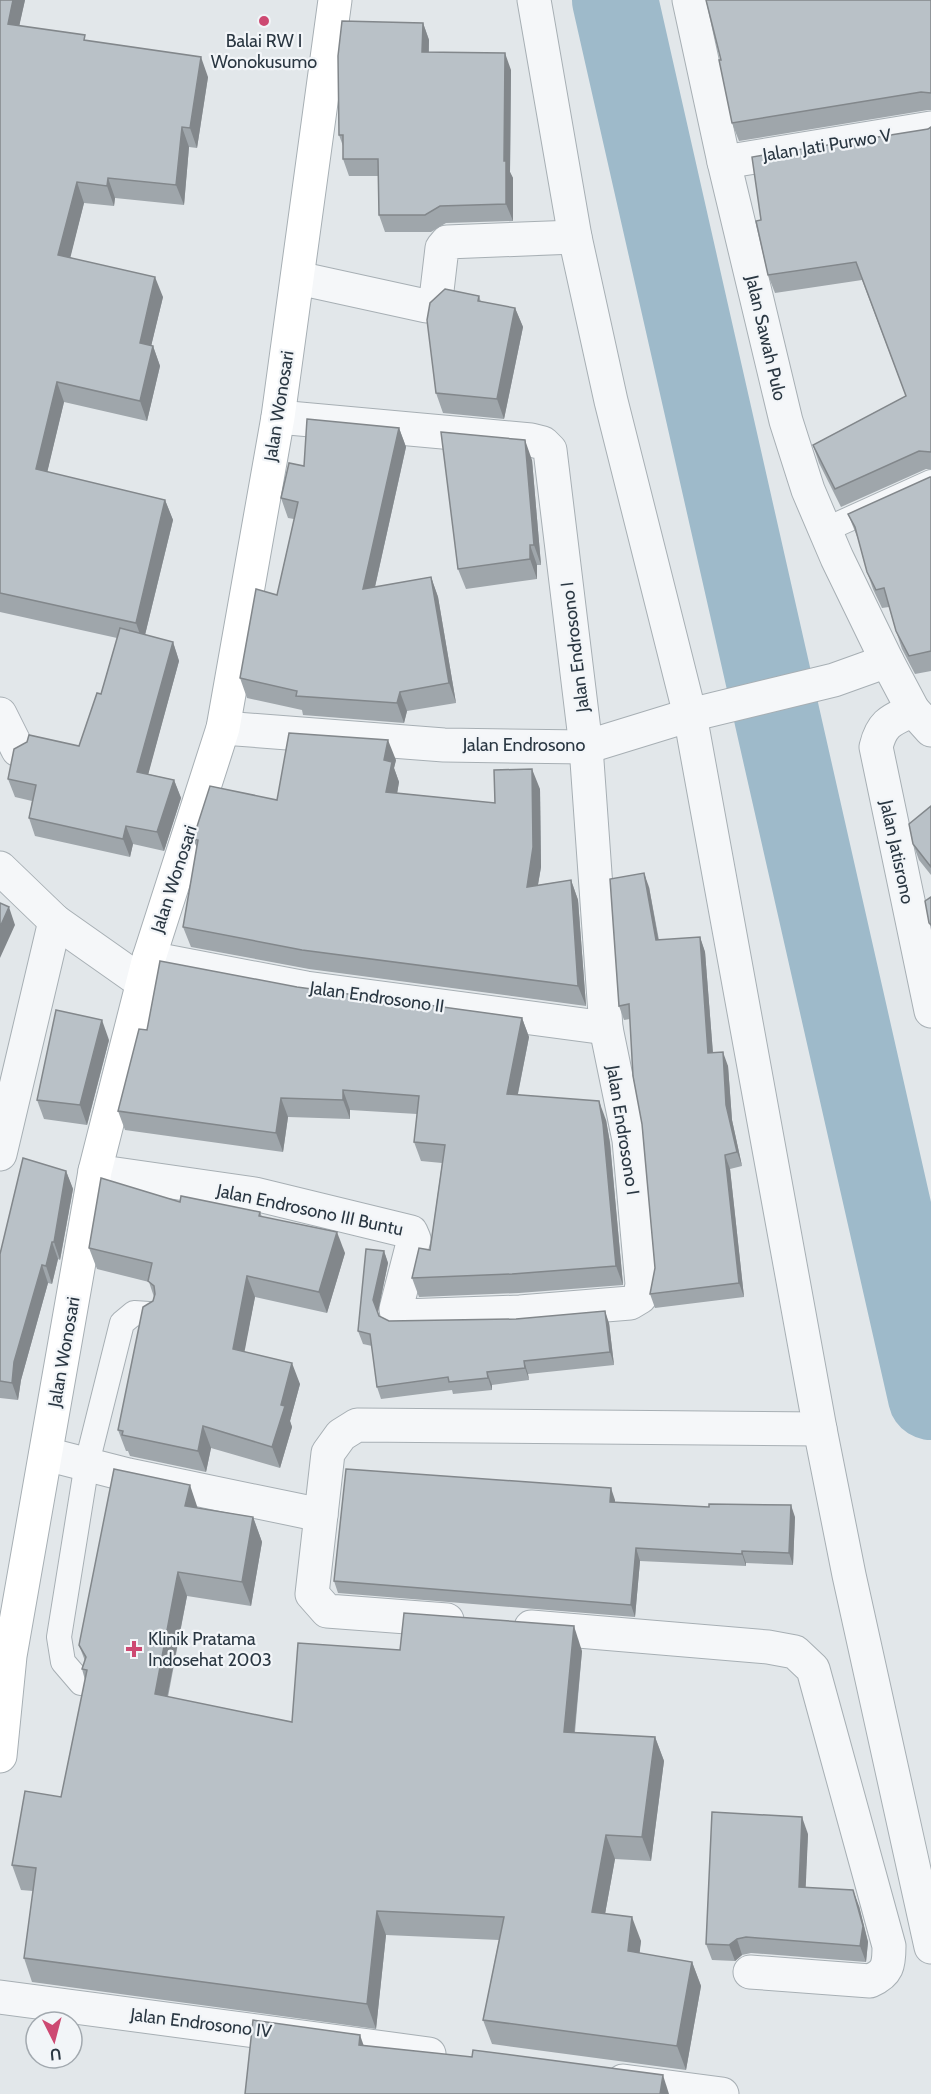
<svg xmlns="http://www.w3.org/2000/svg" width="931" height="2094" viewBox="0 0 931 2094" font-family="Cabin,sans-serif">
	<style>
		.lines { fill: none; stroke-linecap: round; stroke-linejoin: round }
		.river { stroke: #9ebaca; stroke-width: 86 }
		.service-casing { stroke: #a7afb4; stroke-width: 26 }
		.minor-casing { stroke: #a7afb4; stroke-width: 35 }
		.tertiary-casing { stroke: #a7afb4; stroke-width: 35 }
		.secondary-casing { stroke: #a7afb4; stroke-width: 35 }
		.service { stroke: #f5f7f9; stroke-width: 24 }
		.minor { stroke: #f5f7f9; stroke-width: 33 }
		.tertiary { stroke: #f5f7f9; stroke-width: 33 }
		.secondary { stroke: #fff; stroke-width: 33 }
		.wall { fill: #9fa6ab }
		.shaded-wall { fill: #82878b }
		.building { fill: #b9c1c7; stroke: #82878b; stroke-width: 1.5 }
		.poi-dot { fill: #cd4972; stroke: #f2f5f8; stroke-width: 2 }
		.labels { text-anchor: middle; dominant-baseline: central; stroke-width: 4.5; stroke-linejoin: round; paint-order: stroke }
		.poi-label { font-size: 18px; fill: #2a3742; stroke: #f2f5f8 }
		.street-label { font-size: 18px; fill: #2a3742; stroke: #f2f5f8 }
	</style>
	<rect width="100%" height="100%" fill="#e2e7ea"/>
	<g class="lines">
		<path class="river" d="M615,0L931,1397"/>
		<g class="service-casing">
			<g id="service">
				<path d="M825,530L931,482"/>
				<path d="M81,1683L63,1662L59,1637L87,1463L122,1323L134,1313L149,1314"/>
			</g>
		</g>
		<g class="minor-casing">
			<g id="minor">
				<path d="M534,0L575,237L611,401L690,715L820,1429L849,1575L931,1947"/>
				<path d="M724,162L931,128"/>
				<path d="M298,278L426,306L433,304L436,299L442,248L447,242L575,237"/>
				<path d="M887,661L913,710L931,730"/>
				<path d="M913,710C892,720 882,722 876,747L931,1011"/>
				<path d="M0,714L18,750"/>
				<path d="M0,868L55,921L143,983"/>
				<path d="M149,958L306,988L606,1028"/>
				<path d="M0,1154L55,921"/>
				<path d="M95,1171L255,1194L411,1232L414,1239L396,1309L397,1315L403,1316L520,1312L630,1303L640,1297L642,1284L629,1140L606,1028L586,747L550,450L543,443L531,440L278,417"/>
				<path d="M46,1454L128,1475L321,1515"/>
				<path d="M447,1620L327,1611L312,1594L328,1453L341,1435L357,1425L820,1429"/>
				<path d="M531,1627L768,1647L795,1652L813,1669L889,1946C889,1965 888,1973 870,1981L750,1972"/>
				<path d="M0,1997L429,2054"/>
				<path d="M623,2081L722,2094"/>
			</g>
		</g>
		<g class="tertiary-casing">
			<path id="tertiary" d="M223,728L444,745L586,747L690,715L834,680L887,661L837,558L808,490L786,421L724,162L689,0"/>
		</g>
		<g class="secondary-casing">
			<path id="secondary" d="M0,1756L10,1656L95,1171L149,958L223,728L278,417L335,0"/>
		</g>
		<use href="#service" class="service"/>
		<use href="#minor" class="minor"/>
		<use href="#tertiary" class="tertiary"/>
		<use href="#secondary" class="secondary"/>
	</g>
	<g class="wall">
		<path d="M0,0H25L19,26L87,41L208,77L197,148L189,147L184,205L115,198L114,206L84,203L70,257L163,297L151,346H153L160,366L147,421L64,402L47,472L165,500L173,520L145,635L173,642L179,661L148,774L174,780L181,798L164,851L133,844L130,857L35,836L29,818L32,801L15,797L8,779L79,746L101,694L117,638L0,612Z"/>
		<path d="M931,0V110H928L739,141L732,123L721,60Z"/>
		<path d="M423,23L429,40V52L511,70L510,172L513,178V221L446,223L431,232H385L379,215V176H349L343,159V146L339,135Z"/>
		<path d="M931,127V469H926L841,507L819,463L813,445L906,396L862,280L775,293L768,275L761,220Z"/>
		<path d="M479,296L481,302L515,308L523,327L504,419L443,413L436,393Z"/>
		<path d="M399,428L406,447L375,587L431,577L438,597L456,703L407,711L404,723L303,715L302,710L247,698L240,678L277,595L294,519L288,518L281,498L304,466Z"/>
		<path d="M532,460L541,565H537V579L466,589L458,569Z"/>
		<path d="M931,477V671L915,674L902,649L896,631L889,607L882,608L873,589L867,572L858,539L848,514Z"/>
		<path d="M396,760L394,768L399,782L397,793L495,803L540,789L541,867L538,885L571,880L578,900L586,1006L309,969L191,947L183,927L197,848L193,839L277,800Z"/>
		<path d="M931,806V875L919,860L913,844Z"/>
		<path d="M649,887L659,940L700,937L705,952L713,1053L728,1066L732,1120L742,1166L730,1169L744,1297L655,1308L650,1294L655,1268L642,1124L630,1019L624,1020L619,1006Z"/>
		<path d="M297,987L522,1018L529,1037L518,1094L606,1120L610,1143L623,1285L519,1293L419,1297L412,1278L430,1250L442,1163L421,1161L414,1142L417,1114L350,1110V1119L288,1117L283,1152L125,1130L118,1111L147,1030Z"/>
		<path d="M109,1040L87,1125L44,1119L37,1100Z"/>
		<path d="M66,1171L73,1189L60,1260L58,1259L52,1284L48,1283L21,1380L18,1400L0,1398V1254Z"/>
		<path d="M180,1202L260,1212L262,1217L345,1253L327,1313L255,1297L244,1351L300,1384L290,1421L292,1427L280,1468L211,1448L206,1472L130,1456L128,1451H126L118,1430L154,1297L149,1282L97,1269L89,1248Z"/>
		<path d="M384,1251L388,1263L378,1312L379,1316L389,1321L609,1323L614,1365L528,1374L529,1380L492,1385V1390L453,1394L452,1390L381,1399L377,1387L372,1346L363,1344L358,1331Z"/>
		<path d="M615,1500V1502L795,1517L793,1565L746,1563V1566L640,1561L635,1617L338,1593L334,1581Z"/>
		<path d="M198,1508L253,1517L262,1542L251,1606L187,1596L168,1697L292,1722L400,1650L582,1651L575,1732L655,1737L664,1761L651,1861L615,1859L605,1914L641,1941L639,1953L692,1962L701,1986L686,2070L492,2044L483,2020L499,1940L386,1935L376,2029L32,1982L24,1958L33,1891L21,1890L12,1865L61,1797L85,1680L82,1669L85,1661L79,1645Z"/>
		<path d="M808,1834L805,1888L859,1906L868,1942L866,1962L751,1953L742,1955L735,1961L712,1960L706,1944Z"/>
	</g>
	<g class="shaded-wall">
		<path d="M13,0H25L15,45L8,24Z"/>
		<path d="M423,23L429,40L428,69L422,52Z"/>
		<path d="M505,53L511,70L510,172L513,178V221L506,204L504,161Z"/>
		<path d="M201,57L208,77L197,148L190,128Z"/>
		<path d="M182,127L189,147L184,205L176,185Z"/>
		<path d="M108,178L115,198L114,206L107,186Z"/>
		<path d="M77,182L84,203L66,275L58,255Z"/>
		<path d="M155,277L163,297L147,363L140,343Z"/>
		<path d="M515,308L523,327L504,419L497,399Z"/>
		<path d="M153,346L160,366L147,421L140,401Z"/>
		<path d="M57,382L64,402L43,490L36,469Z"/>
		<path d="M399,428L406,447L370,609L363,589Z"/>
		<path d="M525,440L532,460L541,565L534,545Z"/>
		<path d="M165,500L173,520L143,643L136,623Z"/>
		<path d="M530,545L537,565V579L530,559Z"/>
		<path d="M431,577L438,597L456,703L449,683Z"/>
		<path d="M173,642L179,661L144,790L137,772Z"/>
		<path d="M400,692L407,711L404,723L397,703Z"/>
		<path d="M388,740L396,760L394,768L399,782L394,812L386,792L384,760Z"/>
		<path d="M532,769L540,789L541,867L534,907L527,887Z"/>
		<path d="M174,780L181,798L164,851L157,832Z"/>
		<path d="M126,826L133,844L130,857L123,839Z"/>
		<path d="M644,873L649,887L661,955L656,940Z"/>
		<path d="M571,880L578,900L586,1006L578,986Z"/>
		<path d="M9,907L15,925L0,958V927Z"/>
		<path d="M700,937L705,952L714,1067L708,1053Z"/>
		<path d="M522,1018L529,1037L514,1113L507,1094Z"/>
		<path d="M102,1020L109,1040L87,1125L80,1105Z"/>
		<path d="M723,1052L728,1066L732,1120L742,1166L737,1152L726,1105Z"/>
		<path d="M343,1090L350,1110V1119L343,1100Z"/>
		<path d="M281,1098L288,1117L283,1152L276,1133Z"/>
		<path d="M599,1101L606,1120L610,1143L623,1285L616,1266Z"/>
		<path d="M725,1155L730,1169L744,1297L739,1283Z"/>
		<path d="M66,1171L73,1189L60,1260L54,1242Z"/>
		<path d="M337,1232L345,1253L327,1313L319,1292Z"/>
		<path d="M52,1242L58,1259L52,1284L46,1266Z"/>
		<path d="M384,1251L388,1263L378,1312L373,1300Z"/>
		<path d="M42,1265L48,1283L21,1380L18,1400L12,1383L14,1362Z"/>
		<path d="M247,1276L255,1297L241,1370L233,1349Z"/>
		<path d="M605,1311L609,1323L614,1365L610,1352Z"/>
		<path d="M524,1361L528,1374L529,1380L525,1368Z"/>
		<path d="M292,1363L300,1384L290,1421L292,1427L280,1468L272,1447L281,1405Z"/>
		<path d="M487,1372L492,1385V1390L488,1378Z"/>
		<path d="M203,1426L211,1448L206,1472L198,1451Z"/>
		<path d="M190,1485L198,1509L185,1506Z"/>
		<path d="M611,1488L615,1500L614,1514L610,1502Z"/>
		<path d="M791,1505L795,1517L793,1565L789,1553Z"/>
		<path d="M253,1517L262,1542L251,1606L242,1582Z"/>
		<path d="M636,1548L640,1561L635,1617L631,1605Z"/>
		<path d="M742,1551L746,1563V1566L742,1554Z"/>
		<path d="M178,1572L187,1596L163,1718L155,1694Z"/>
		<path d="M574,1626L582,1651L572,1756L564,1732Z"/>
		<path d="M655,1737L664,1761L651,1861L642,1837Z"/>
		<path d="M802,1817L808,1834L805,1904L799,1887Z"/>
		<path d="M606,1835L615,1859L601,1936L592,1912Z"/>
		<path d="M853,1890L859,1906L868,1942L866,1962L860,1946Z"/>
		<path d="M377,1911L386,1935L376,2029L367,2004Z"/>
		<path d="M632,1917L641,1941L637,1976L628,1951Z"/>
		<path d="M737,1939L742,1955L735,1961L729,1945Z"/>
		<path d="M692,1962L701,1986L686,2070L677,2046Z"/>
		<path d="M360,2035L371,2066L359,2045Z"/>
		<path d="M663,2075L669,2094H660Z"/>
	</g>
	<g class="building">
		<path d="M0,0H13L8,24L85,35L84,40L201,57L190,128L182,127L176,185L108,178L107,186L77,182L58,255L155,277L140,343L153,346L140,401L57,382L36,469L165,500L136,623L0,593Z"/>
		<path d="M706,0H931V93L921,92L732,123L719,60H721Z"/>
		<path d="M342,21L423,23L422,52L505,53L504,161H506V204L440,206L425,215H379L378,159H343V135H339L338,56Z"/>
		<path d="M931,127V452L919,451L835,489L813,445L906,396L856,262L768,275L756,221L761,220L752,157L928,129Z"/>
		<path d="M445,289L479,296L478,301L515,308L497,399L436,393L427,320L430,303Z"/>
		<path d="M307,419L399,428L363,589L431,577L449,683L400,692L397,703L296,696L297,691L240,678L256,589L277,595L298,502L281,498L289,463L304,466Z"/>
		<path d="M441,432L525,440L534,545H530V559L458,569Z"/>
		<path d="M930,477H931V651L909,656L896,631L884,588L876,590L867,572L855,527L848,514Z"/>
		<path d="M120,628L173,642L137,772L174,780L157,832L126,826L123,839L29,818L36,785L8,779L14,749L27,742L29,735L79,746L97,693L101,694Z"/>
		<path d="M289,733L388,740L384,760L392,762L386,792L495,803L494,770L532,769L533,847L527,887L571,880L578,986L302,950L183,927L198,840L193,839L210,786L277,800Z"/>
		<path d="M931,806V867L913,844L909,824Z"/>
		<path d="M644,873L656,940L700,937L708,1053L723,1052L726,1105L737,1152L725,1155L739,1283L650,1294L655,1268L642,1124L633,1076L629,1004L619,1006L610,879Z"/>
		<path d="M931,897V925L929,923L925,901Z"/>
		<path d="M0,903L9,907L0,927Z"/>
		<path d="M160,961L297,987L522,1018L507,1094L599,1101L603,1124L616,1266L512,1274L412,1278L419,1248L430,1250L445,1145L414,1142L419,1096L343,1090V1100L281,1098L276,1133L118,1111L139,1029L147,1030Z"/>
		<path d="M56,1010L102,1020L80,1105L37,1100Z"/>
		<path d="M23,1158L66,1171L54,1242H52L46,1266L42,1265L14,1362L12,1383L0,1381V1254Z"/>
		<path d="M101,1178L180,1202L181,1196L260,1212L259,1216L337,1232L319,1292L247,1276L233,1349L292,1363L281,1405L285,1406L272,1447L203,1426L198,1451L122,1435L123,1431L118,1430L143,1307L153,1301L155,1294L154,1286L148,1281L152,1263L89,1248Z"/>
		<path d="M366,1249L384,1251L373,1300L379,1316L389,1321L516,1319L605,1311L610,1352L524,1361L525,1368L487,1372L488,1378L449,1382L448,1377L377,1387L370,1334L358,1331Z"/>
		<path d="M114,1469L190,1485L185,1506L253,1517L242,1582L178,1572L155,1694L292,1722L298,1643L400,1650L404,1613L574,1626L564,1732L655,1737L642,1837L606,1835L592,1912L632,1917L628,1951L692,1962L677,2046L483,2020L504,1917L377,1911L367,2004L24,1958L36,1868L12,1865L25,1791L61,1797L87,1670L82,1669L86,1657L79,1645Z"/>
		<path d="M346,1469L611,1488L610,1502L709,1507V1504L791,1505L789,1553L742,1551V1554L636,1548L631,1605L334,1581Z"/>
		<path d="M712,1812L802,1817L799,1887L853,1890L863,1926L860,1946L746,1937L737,1939L729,1945L706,1944Z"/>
		<path d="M253,2020L360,2035L359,2045L472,2057L473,2050L663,2075L660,2094H245Z"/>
	</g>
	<g class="poi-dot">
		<circle cx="264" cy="21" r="6"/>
		<path d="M131 1640h6v6h6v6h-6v6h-6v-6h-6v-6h6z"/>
	</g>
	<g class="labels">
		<g class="poi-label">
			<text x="264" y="41">Balai RW I<tspan x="264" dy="21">Wonokusumo</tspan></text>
			<text x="148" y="1639" text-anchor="start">Klinik Pratama<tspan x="148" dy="21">Indosehat 2003</tspan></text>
		</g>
		<g class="street-label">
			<text transform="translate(827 145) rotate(-9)">Jalan Jati Purwo V</text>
			<text transform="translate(766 338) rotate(77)">Jalan Sawah Pulo</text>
			<text transform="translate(279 406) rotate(-81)">Jalan Wonosari</text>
			<text transform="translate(575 647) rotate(-97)">Jalan Endrosono I</text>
			<text x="524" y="745">Jalan Endrosono</text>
			<text transform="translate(897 852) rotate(78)">Jalan Jatisrono</text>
			<text transform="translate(174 879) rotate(-72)">Jalan Wonosari</text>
			<text transform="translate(377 997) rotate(8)">Jalan Endrosono II</text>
			<text transform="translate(623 1130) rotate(81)">Jalan Endrosono I</text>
			<text transform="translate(310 1210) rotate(12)">Jalan Endrosono III Buntu</text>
			<text transform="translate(64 1352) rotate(-80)">Jalan Wonosari</text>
			<text transform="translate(201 2023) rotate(7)">Jalan Endrosono IV</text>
		</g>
	</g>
	<g transform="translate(54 2040) rotate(174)"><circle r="28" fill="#f2f5f8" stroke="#a2a9af" stroke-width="1.5"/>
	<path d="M0-4.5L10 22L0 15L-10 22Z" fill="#cd4972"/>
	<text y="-9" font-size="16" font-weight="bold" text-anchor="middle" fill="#2a3742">U</text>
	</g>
</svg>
